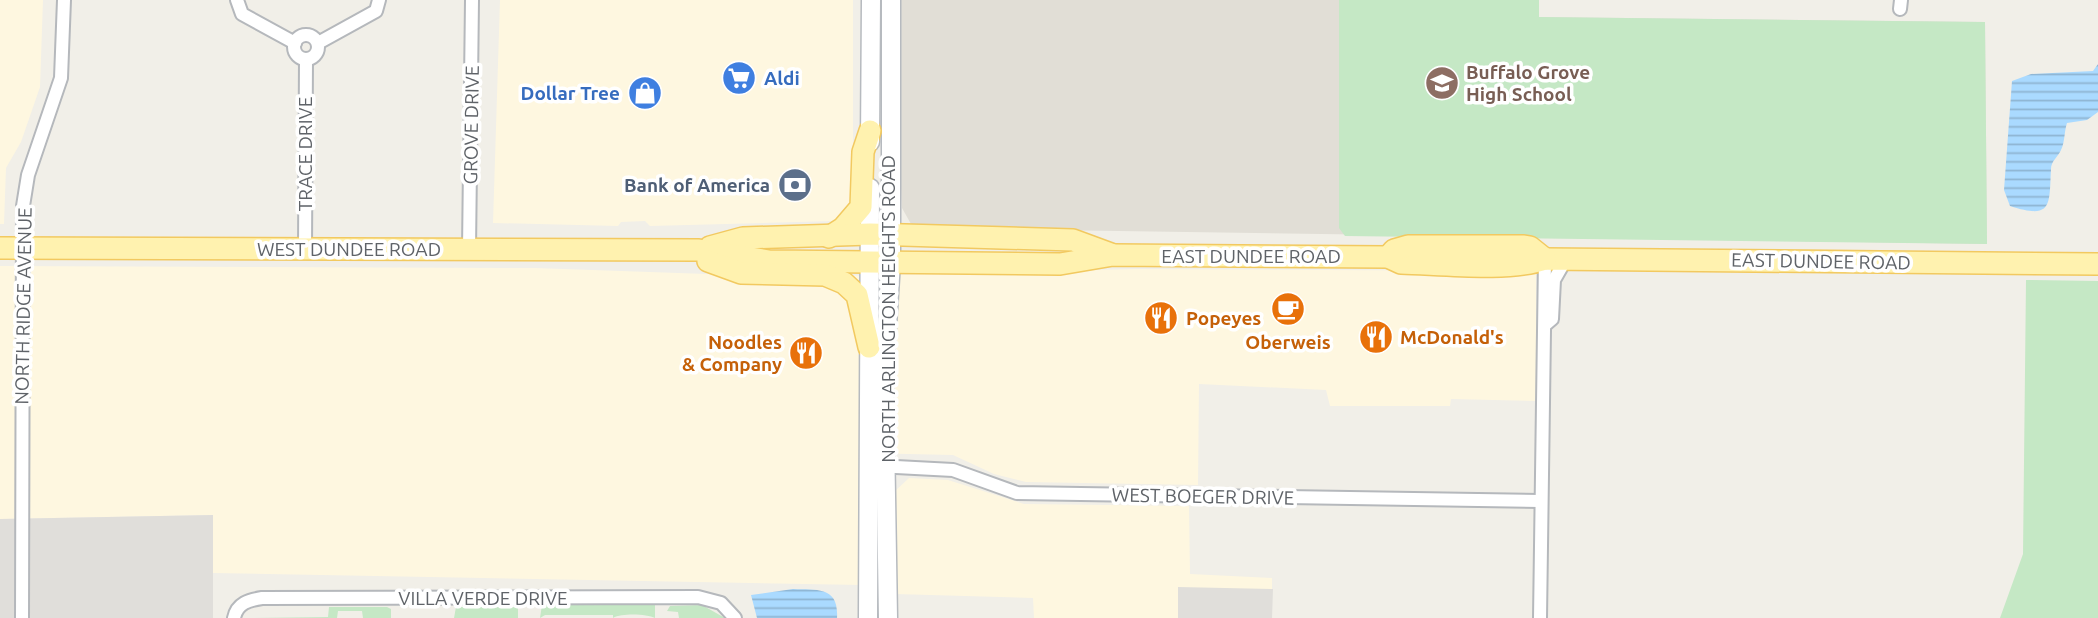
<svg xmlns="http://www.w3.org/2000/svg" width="2098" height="618" viewBox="0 0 2098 618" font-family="Ubuntu,sans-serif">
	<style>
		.commercial { fill: #fef7e0 }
		.industrial { fill: #e0deda }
		.education { fill: #e1ded6 }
		.green { fill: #c5e8c5 }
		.water { fill: url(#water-rules) }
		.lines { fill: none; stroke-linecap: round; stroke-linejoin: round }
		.minor-casing { stroke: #b5b8bc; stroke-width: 16 }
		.secondary-casing { stroke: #b6babf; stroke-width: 21 }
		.primary-casing { stroke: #f2c960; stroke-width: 24 }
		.minor { stroke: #fff; stroke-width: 12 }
		.secondary { stroke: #fff; stroke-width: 18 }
		.primary { stroke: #fff2af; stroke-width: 21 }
		.labels { text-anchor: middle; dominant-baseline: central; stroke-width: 7; stroke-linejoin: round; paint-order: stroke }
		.education-label { font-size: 19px; font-weight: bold; fill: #785e54; stroke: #fff; text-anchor: start }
		.shop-label { font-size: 19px; font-weight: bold; fill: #366cbe; stroke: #fff; text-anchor: start }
		.street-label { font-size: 19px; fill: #5f6368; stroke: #fff }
		.service-label { font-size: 19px; font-weight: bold; fill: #4e5e75; stroke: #fff; text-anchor: end }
		.food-label { font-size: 19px; font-weight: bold; fill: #c56008; stroke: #fff; text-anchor: start }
	</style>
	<defs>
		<pattern id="water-rules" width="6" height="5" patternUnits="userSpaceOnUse" patternTransform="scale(1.75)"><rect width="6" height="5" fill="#aadaff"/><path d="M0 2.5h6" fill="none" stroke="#8eb4d2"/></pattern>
	</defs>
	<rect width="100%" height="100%" fill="#f1efe8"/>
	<g class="commercial">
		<path d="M0,0H43L40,87L21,142L6,168L4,224H0Z"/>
		<path d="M500,0H853V204L846,214L833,221L650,226L645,221L621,222L618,226L493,223Z"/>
		<path d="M0,266L535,268L791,277L1136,269L1536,271V401L1451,399L1450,406H1330L1326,390L1199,384L1198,485L1026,482L994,474L953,455L863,453L862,585L213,573V515L0,519Z"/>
		<path d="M909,478L948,480L1024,504L1189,506L1190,574L1272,578V618H1034L1033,598L895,594L893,493Z"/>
	</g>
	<g class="industrial">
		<path d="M213,515V618H0V519Z"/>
		<path d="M1178,587L1273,589L1272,618H1178Z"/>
	</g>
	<path class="education" d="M899,0H1539V17L1985,22L1987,244L919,228L911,224L902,208L899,144Z"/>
	<g class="green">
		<path d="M1339,0H1539V17L1985,22L1987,244L1345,236L1339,228Z"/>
		<path d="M2026,280L2098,281V618H2000L2023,554Z"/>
		<path d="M542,605H655V618C647,614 622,613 613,618V615H545L540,618Z"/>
		<path d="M702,605L725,618H679L678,612L667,611L670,606Z"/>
		<path d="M329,607H387L391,609V618H363L362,611H338L337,618H252L328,617Z"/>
		<path d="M456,607H518V618H454Z"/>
	</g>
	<g class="water">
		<path d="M2098,64V112L2087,120L2067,123C2064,132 2065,142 2061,150C2058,157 2051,161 2051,169C2049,205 2053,220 2010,206L2004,190L2012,81L2031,74L2093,71Z"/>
		<path d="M793,589C817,590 839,586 837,618H757L751,595Z"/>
	</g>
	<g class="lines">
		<g class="minor-casing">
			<g id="minor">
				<path d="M237,0L242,14L295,43"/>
				<path d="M1900,9L1901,0"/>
				<circle cx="306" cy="47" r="12"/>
				<path d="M318,43L376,11L379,0"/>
				<path d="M305,249L306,59"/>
				<path d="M469,249L472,0"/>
				<path d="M1545,325L1552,319L1554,280L1566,259"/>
				<path d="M877,466L953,470L1017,493L1540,501"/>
				<path d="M22,618L23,206L28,175L61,78L64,0"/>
				<path d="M234,618C237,603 249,600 262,598L698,597L721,603L735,618"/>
				<path d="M1540,618L1545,259"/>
			</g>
		</g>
		<g class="secondary-casing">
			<g id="secondary">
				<path d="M870,142L871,0"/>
				<path d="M868,618L870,188"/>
				<path d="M888,618L884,374L891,262V0"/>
			</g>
		</g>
		<g class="primary-casing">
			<g id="primary">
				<path d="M829,237L843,228L861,207L863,152L870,131"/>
				<path d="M710,247L743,238L870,234L1073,240L1111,254"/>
				<path d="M0,248L699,250L769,261L1060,264L1113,255L1388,257L1401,263C1440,264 1510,272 1545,259L2098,264"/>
				<path d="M1388,257L1394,250L1408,246H1524L1530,247L1545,259"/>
				<path d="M708,261L741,273L825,275L844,283L857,295L869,347"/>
			</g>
		</g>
		<use href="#minor" class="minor"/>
		<use href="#secondary" class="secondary"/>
		<use href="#primary" class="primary"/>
	</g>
	<defs>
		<g id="supermarket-disc" transform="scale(1.75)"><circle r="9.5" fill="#3f7fe0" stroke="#fff"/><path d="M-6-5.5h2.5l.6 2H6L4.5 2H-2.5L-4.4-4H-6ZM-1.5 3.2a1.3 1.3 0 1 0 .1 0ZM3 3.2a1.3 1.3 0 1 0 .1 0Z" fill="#fff"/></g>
		<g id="school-disc" transform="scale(1.75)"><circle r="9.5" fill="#8d6e63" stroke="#fff"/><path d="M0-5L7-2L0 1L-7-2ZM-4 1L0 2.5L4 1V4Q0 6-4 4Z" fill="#fff"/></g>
		<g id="shop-disc" transform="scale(1.75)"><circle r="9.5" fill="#3f7fe0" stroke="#fff"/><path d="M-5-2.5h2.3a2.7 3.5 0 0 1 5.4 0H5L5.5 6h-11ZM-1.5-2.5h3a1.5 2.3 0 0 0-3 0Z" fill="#fff"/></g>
		<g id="bank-disc" transform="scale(1.75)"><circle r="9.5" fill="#5c6f8a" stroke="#fff"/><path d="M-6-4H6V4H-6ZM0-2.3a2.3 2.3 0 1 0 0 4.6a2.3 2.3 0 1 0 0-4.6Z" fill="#fff"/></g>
		<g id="cafe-disc" transform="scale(1.75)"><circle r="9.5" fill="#e8710a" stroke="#fff"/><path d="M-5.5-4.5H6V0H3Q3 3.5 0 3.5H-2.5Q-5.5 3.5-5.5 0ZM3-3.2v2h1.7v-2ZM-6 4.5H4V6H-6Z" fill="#fff"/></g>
		<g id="restaurant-disc" transform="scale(1.75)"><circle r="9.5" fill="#e8710a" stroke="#fff"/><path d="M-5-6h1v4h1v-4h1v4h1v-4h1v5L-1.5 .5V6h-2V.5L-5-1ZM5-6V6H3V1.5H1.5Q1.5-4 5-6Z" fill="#fff"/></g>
	</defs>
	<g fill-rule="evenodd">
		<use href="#supermarket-disc" x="739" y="78"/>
		<use href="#school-disc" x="1442" y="83"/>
		<use href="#shop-disc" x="645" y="93"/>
		<use href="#bank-disc" x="795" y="185"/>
		<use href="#cafe-disc" x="1288" y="309"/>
		<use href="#restaurant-disc" x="1161" y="318"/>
		<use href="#restaurant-disc" x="1376" y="337"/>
		<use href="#restaurant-disc" x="806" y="353"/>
	</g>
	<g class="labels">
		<g class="education-label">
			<text x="1466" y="72">Buffalo Grove<tspan x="1466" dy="22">High School</tspan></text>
		</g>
		<g class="shop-label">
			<text x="764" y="78">Aldi</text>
			<text x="620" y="93" text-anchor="end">Dollar Tree</text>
		</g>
		<g class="street-label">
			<text transform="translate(471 125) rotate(-89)">GROVE DRIVE</text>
			<text transform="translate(305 154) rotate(-90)">TRACE DRIVE</text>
			<text x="349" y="249">WEST DUNDEE ROAD</text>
			<text x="1251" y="256">EAST DUNDEE ROAD</text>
			<text transform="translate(1821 261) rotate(1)">EAST DUNDEE ROAD</text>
			<text transform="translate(23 306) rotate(-89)">NORTH RIDGE AVENUE</text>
			<text transform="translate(888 309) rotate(-90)">NORTH ARLINGTON HEIGHTS ROAD</text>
			<text transform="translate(1203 496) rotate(1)">WEST BOEGER DRIVE</text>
			<text x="483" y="598">VILLA VERDE DRIVE</text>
		</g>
		<g class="service-label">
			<text x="770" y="185">Bank of America</text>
		</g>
		<g class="food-label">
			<text x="1186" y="318">Popeyes</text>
			<text x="1400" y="337">McDonald's</text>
			<text x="782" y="342" text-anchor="end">Noodles<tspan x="782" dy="22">&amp; Company</tspan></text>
			<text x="1288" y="342" text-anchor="middle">Oberweis</text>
		</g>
	</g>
</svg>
